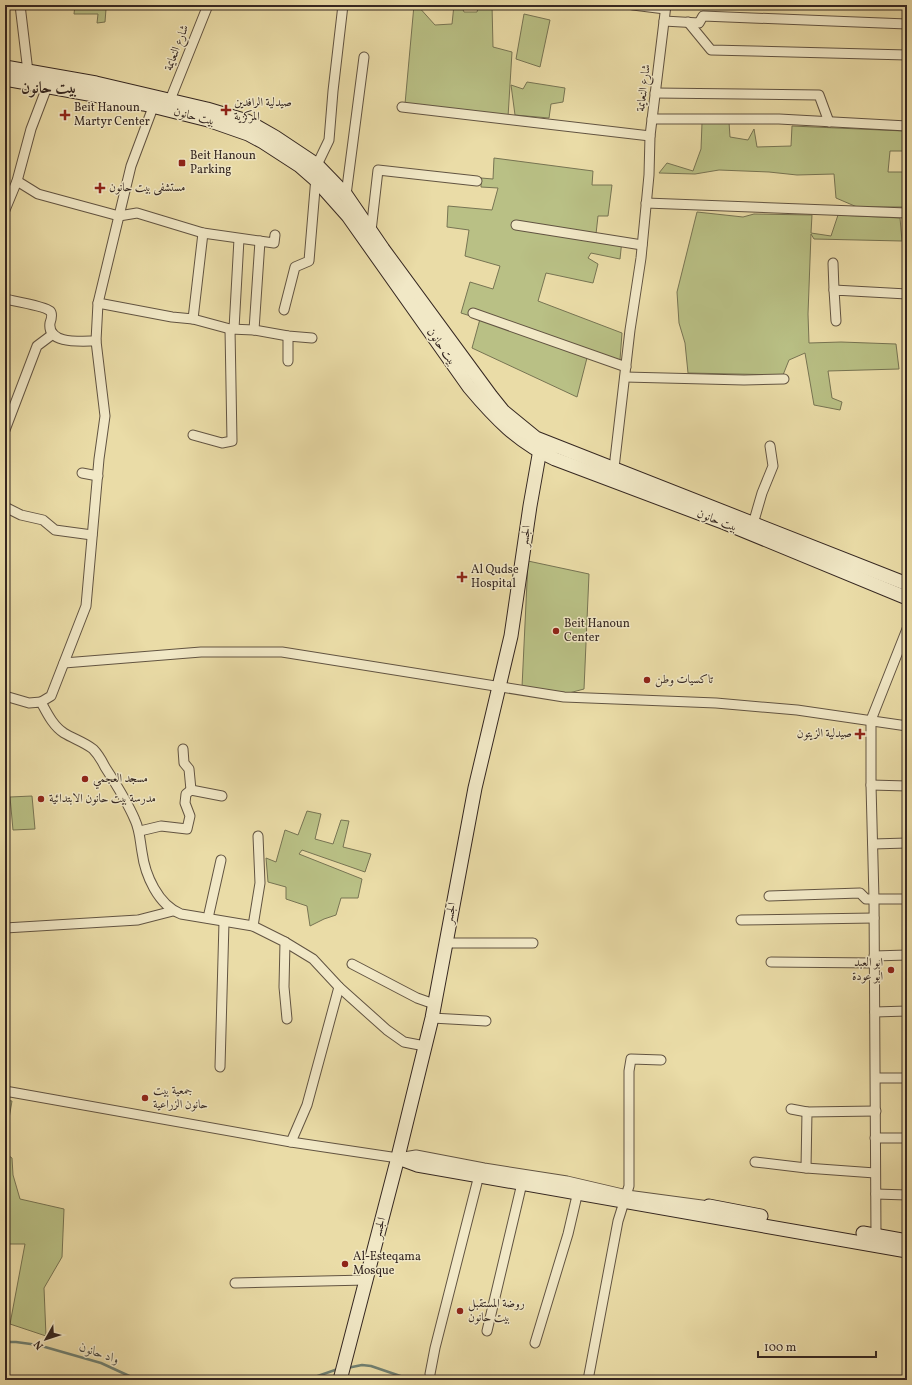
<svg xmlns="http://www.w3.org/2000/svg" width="912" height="1385" viewBox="0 0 912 1385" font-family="Vollkorn,Amiri,serif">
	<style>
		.green { fill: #b9c085; stroke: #777453 }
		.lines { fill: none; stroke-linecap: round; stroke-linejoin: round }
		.stream { stroke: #708072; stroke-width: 2.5 }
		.street-casing { stroke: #625442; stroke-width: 11 }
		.secondary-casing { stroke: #352721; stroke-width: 15 }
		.street { stroke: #f1e8c6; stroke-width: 9 }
		.secondary { stroke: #f1e8c6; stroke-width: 13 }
		.poi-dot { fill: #8f2418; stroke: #f1e8c6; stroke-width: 1.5 }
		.labels { text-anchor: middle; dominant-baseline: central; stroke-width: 3; stroke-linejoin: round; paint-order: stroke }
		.street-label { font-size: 12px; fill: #352721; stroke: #f1e8c6 }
		.poi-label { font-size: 12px; fill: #352721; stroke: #f1e8c6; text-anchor: start }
		.water-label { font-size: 13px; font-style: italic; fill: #4e4c43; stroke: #f1e8c6 }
		.district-label { font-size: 16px; font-weight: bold; fill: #352721; stroke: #f1e8c6 }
	</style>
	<rect width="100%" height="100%" fill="#eadca7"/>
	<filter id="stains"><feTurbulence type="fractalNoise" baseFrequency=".005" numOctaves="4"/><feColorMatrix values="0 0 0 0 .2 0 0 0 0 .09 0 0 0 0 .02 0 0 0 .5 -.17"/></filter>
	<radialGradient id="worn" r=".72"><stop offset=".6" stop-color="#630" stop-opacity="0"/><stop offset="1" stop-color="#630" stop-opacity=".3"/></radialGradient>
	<g class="green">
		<path d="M75,5H130V9H106L105,22L97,23L98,14H74Z"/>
		<path d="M414,5H417L435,25L452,24L454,5H461L464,12H477L479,5H492L493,47L512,52L508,117L405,104Z"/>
		<path d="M524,14L550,20L540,67L516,59Z"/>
		<path d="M527,82L565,88L563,102L551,104L549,118L515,115L511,85L523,89Z"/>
		<path d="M729,122L730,137L748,140L754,129L757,147L791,146L792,126L904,131V144L907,146V151H890L888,172H907V207H857L836,198L834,174L797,175L769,172L719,170L695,174L659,173L667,163L693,171L701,149L702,123Z"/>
		<path d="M494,158L593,171L592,185H612L608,216H598L596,234L622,240L620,259L591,253L588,258L598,264L593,283L546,273L538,301L622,333L620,360L589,350L577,397L472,348L480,319L461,313L470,282L493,289L500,266L465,256L469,230L447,227L448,206L492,210L498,188L481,187V178L493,179Z"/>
		<path d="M697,212L743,217L754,214L812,215L811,233L831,236L838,215L900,218L902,241L814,239L811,234L808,314L809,343L841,342L896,344L899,369L828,371L832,398L842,402L840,410L814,405L805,353L789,360L783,375L688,373L685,343L679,323L677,292Z"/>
		<path d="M528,561L589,574L584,689L569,693L522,687Z"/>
		<path d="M32,796L35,829L13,830L10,797Z"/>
		<path d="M307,811L321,814L315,839L333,844L341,820L349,821L343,847L371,854L365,872L302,850L299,854L362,879L358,898H341L336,915L324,919L310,926L307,906L286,899V887L268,882L266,858L276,862L285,830L298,835Z"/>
		<path d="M5,1100L12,1101L5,1142Z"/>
		<path d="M5,1153L12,1158L13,1175L20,1199L64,1209L62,1257L44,1288L46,1336L10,1324L25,1244H5Z"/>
	</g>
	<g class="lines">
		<g class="stream">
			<path d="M5,1342H16L38,1345L101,1363L138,1380"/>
			<path d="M347,1368L362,1365L371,1366L412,1380"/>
			<path d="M306,1380L338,1369"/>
		</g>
		<g class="street-casing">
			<g id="street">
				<path d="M20,5L28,72"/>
				<path d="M633,5L665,9"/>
				<path d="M664,21L699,23L703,16L907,24"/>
				<path d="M688,22L711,50L907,55"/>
				<path d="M655,93L819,95L829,122"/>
				<path d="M170,100L208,5"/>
				<path d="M402,107L650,136"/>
				<path d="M652,119H779L907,126"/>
				<path d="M17,181L38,194L119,216L137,213L203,233L274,243L275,235"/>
				<path d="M346,195L364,57"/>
				<path d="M646,203L907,213"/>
				<path d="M5,210L17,181L31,129L47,87V82"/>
				<path d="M516,225L642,245"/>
				<path d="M371,231L378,170L477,181"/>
				<path d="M833,263L834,290"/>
				<path d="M5,299C14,301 45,306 50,311C53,314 51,320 50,323C47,345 82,341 96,341"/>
				<path d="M98,303L172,317L193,319L230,329L254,330L288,336L312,338"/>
				<path d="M284,310L295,267L309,261L317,165L329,140L333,91L343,5"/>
				<path d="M473,313L626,367"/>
				<path d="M193,319L203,233"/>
				<path d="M836,321L834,290L907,294"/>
				<path d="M234,329L239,239"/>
				<path d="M254,330L260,241"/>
				<path d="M288,336V361"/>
				<path d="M625,377L744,380L784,379"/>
				<path d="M5,430L37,346L53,334"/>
				<path d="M193,435L222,443L232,441L230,329"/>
				<path d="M614,468L630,330L641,258L649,175L650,136L666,5"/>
				<path d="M82,473L98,476"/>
				<path d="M5,507L21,515L43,520L55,530L92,535"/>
				<path d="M753,524L762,493L773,466L770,446"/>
				<path d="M64,663L201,652H282L564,697L716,703L797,710L907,726"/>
				<path d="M5,696L29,703L41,702C47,713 53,726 64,733C74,739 84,742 93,749C98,754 102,761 105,767C116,784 127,801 135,820C140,831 140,841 142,852C145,875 158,905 181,914L253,926L285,942L284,987L287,1019"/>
				<path d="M41,702L51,696L86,606L99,459L105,416L96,341L98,303L131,166L155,102"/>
				<path d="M183,749L184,763L189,769L191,790"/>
				<path d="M871,785L907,786"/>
				<path d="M140,831L161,826L187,829L190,816L185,803L186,794L191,790L222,796"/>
				<path d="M873,844L907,843"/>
				<path d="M769,896L860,893L866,899H907"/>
				<path d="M208,918L221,860"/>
				<path d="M741,920L874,918"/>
				<path d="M253,926L260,883L258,836"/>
				<path d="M5,928L138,920L173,911"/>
				<path d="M285,942L313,959L339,987L387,1030L404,1042L425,1046"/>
				<path d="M446,943H533"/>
				<path d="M874,956L907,955"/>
				<path d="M771,962L874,963"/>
				<path d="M352,964L417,998L434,1004"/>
				<path d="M875,1012L907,1011"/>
				<path d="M432,1018L486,1021"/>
				<path d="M220,1067L224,922"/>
				<path d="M876,1078H907"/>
				<path d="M5,1091L291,1142L398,1158L416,1155L484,1168L567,1181L627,1195L709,1206"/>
				<path d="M791,1109L807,1112"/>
				<path d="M875,1138H907"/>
				<path d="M291,1142L307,1105L339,987"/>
				<path d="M755,1162L806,1168L875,1173"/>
				<path d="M806,1168L807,1112L876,1111"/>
				<path d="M876,1194L907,1195"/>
				<path d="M876,1235L874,899L871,785V720L907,629"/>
				<path d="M235,1283L367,1280"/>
				<path d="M487,1331L523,1179"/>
				<path d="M535,1343L568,1234L579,1187"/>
				<path d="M430,1374L435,1348L478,1179L481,1176L482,1173"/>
				<path d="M588,1380L618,1221L629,1186V1071L631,1059L661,1060"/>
			</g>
		</g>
		<g class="secondary-casing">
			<g id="secondary">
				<path d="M5,67L96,83L207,109L247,121L275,137L317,165L346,195L383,249L491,396L503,411L536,438L907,584"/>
				<path d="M5,79L144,104L208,120L248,134L263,142L300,166L316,180L348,216L469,387C495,418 518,442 555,459L725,523L907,598"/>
				<path d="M398,1158L417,1165L907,1251"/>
				<path d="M709,1206L761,1216"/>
				<path d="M863,1233L907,1241"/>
				<path d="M340,1380L396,1165L432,1018L475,788L511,636L530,506L541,444"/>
			</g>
		</g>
		<use href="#street" class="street"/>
		<use href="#secondary" class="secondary"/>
	</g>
	<g class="poi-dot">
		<path d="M224 104h4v4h4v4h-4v4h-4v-4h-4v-4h4z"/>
		<path d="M63 109h4v4h4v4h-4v4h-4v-4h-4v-4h4z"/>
		<rect x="178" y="159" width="8" height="8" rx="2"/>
		<path d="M98 182h4v4h4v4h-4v4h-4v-4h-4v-4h4z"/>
		<path d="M460 571h4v4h4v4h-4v4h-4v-4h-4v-4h4z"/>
		<circle cx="556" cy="631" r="4"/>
		<circle cx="647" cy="680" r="4"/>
		<path d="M858 728h4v4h4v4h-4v4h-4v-4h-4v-4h4z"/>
		<circle cx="85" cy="779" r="4"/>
		<circle cx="41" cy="799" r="4"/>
		<circle cx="891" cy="970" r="4"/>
		<circle cx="145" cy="1098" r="4"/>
		<circle cx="345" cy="1264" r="4"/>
		<circle cx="460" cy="1311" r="4"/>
	</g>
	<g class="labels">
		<g class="street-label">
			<text transform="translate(177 48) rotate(-69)">شارع النعايمة</text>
			<text transform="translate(644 88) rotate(-83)">شارع النعايمة</text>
			<text transform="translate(194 117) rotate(14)">بيت حانون</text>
			<text transform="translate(441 347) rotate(55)">بيت حانون</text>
			<text transform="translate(717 521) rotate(21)">بيت حانون</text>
			<text transform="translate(526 536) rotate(-82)">الجسر</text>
			<text transform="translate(451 913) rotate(-79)">الجسر</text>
			<text transform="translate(380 1228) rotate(-75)">الجسر</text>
		</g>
		<g class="poi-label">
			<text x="234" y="103">صيدلية الرافدين<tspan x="234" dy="14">المركزية</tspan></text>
			<text x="74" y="108">Beit Hanoun<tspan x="74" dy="14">Martyr Center</tspan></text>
			<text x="190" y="156">Beit Hanoun<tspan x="190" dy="14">Parking</tspan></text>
			<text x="109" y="188">مستشفى بيت حانون</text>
			<text x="471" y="570">Al Qudse<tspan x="471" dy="14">Hospital</tspan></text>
			<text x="564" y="624">Beit Hanoun<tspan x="564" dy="14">Center</tspan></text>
			<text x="655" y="680">تاكسيات وطن</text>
			<text x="852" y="734" text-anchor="end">صيدلية الزيتون</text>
			<text x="93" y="779">مسجد العجمي</text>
			<text x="49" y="799">مدرسة بيت حانون الابتدائية</text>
			<text x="883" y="963" text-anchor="end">ابو العبد<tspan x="883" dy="14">ابو عودة</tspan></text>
			<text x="153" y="1091">جمعية بيت<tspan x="153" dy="14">حانون الزراعية</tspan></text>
			<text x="353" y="1257">Al-Esteqama<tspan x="353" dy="14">Mosque</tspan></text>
			<text x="468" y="1304">روضة المستقبل<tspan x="468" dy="14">بيت حانون</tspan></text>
		</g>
		<g class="water-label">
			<text transform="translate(99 1354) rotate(19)">واد حانون</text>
		</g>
		<g class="district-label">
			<text x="49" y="89">بيت حانون</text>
		</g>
	</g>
	<rect width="912" height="1385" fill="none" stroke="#eadca7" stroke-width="20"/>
	<rect x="6" y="6" width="900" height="1373" fill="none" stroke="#352721" stroke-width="2"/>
	<rect x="10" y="10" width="892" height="1365" fill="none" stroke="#352721"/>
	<g transform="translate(46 1339) rotate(231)" stroke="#f1e8c6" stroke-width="3" paint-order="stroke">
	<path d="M0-3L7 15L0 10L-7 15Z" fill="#352721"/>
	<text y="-6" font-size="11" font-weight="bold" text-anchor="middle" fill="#352721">N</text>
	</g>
	<path d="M758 1351v6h118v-6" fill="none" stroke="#352721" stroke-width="2"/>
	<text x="764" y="1351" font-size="12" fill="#352721" stroke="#f1e8c6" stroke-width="3" paint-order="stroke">100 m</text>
	<rect width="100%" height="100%" filter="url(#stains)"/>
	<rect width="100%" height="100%" fill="url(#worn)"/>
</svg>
